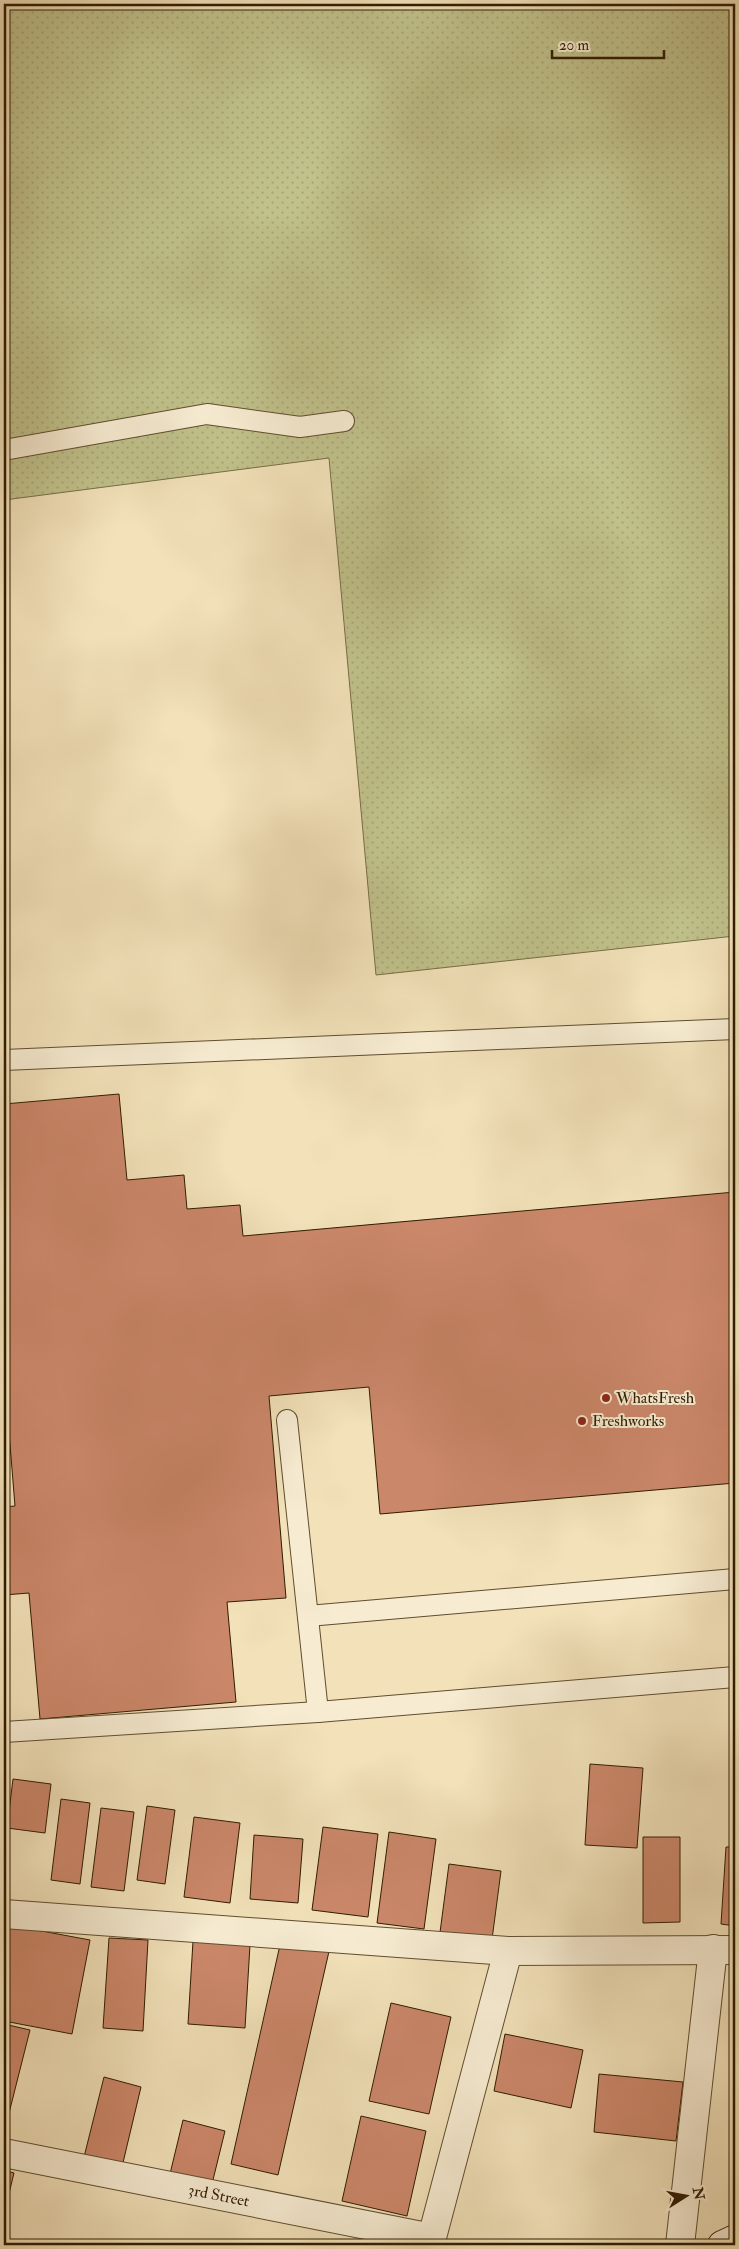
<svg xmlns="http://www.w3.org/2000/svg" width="739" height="2249" viewBox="0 0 739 2249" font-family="'IM FELL Double Pica',serif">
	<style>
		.grass { fill: url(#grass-dots); stroke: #786e46 }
		.building { fill: #cb876a; stroke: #301c00 }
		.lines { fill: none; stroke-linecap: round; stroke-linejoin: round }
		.service-casing { stroke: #604d2e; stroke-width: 22 }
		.minor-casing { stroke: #604d2e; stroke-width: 30 }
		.secondary-casing { stroke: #301c00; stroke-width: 30 }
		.service { stroke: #f7ecd2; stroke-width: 20 }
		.minor { stroke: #f7ecd2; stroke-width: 28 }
		.secondary { stroke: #f7ecd2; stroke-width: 28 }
		.poi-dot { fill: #8f2418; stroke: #f7ecd2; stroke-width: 2 }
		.labels { text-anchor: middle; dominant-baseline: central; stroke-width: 4; stroke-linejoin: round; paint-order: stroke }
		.poi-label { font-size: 16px; fill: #301c00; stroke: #f7ecd2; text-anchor: start }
		.street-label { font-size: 16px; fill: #301c00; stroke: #f7ecd2 }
	</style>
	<defs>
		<pattern id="grass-dots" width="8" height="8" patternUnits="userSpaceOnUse" patternTransform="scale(1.25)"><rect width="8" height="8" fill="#c0c18b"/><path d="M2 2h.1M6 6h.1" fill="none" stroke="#a5a576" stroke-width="1.8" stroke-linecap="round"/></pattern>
	</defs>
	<rect width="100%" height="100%" fill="#f2e1b9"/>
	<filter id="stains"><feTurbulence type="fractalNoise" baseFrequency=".004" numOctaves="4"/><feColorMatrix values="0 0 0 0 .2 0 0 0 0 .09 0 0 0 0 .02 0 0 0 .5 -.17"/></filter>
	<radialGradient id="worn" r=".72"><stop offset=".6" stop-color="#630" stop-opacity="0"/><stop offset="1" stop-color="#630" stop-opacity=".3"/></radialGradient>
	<path class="grass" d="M4,4H735V936L376,975L329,458L4,500Z"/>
	<g class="building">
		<path d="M119,1094L127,1180L184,1175L187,1209L240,1205L243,1236L735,1192V1483L380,1514L369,1387L269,1396L286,1598L227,1602L236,1702L40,1719L29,1593L4,1595V1507L15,1506L4,1371V1104Z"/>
		<path d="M590,1764L643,1768L637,1848L585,1845Z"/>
		<path d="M13,1779L51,1784L45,1833L7,1828Z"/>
		<path d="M61,1799L90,1803L80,1884L51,1880Z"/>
		<path d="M147,1806L175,1810L165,1884L137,1880Z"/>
		<path d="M101,1808L134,1812L124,1891L91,1887Z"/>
		<path d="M194,1817L240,1823L230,1903L184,1897Z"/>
		<path d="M323,1827L378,1834L368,1917L312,1910Z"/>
		<path d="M389,1832L436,1839L424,1929L377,1923Z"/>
		<path d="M254,1835L303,1839L298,1903L250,1899Z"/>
		<path d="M643,1837H680V1922L643,1923Z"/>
		<path d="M726,1847H735V1926L721,1924Z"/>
		<path d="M449,1864L501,1871L491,1947L439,1940Z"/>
		<path d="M4,1924L90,1940L72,2034L4,2021Z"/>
		<path d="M282,1936L330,1947L278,2175L231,2164Z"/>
		<path d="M109,1938L148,1940L143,2031L103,2028Z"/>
		<path d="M193,1941L250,1945L245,2028L188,2024Z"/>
		<path d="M735,1978V2029L731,2028Z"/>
		<path d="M391,2003L451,2017L429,2114L369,2101Z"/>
		<path d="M4,2024L30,2030L6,2125L4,2124Z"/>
		<path d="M505,2034L583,2050L571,2108L494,2091Z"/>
		<path d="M599,2074L683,2082L676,2141L594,2132Z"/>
		<path d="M104,2077L141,2087L121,2171L83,2161Z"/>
		<path d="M361,2116L426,2131L407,2216L342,2201Z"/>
		<path d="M183,2120L225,2131L211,2188L169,2178Z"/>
		<path d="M4,2170L14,2173L4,2214Z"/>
	</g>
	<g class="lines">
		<g class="service-casing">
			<g id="service">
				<path d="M4,450L207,414L300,427L344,421"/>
				<path d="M4,1060L735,1029"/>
				<path d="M287,1420L318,1712"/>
				<path d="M308,1616L735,1579"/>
				<path d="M4,1732L318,1712L735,1677"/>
			</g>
		</g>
		<g class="minor-casing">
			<g id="minor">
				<path d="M4,1914L508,1951L735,1950"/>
				<path id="s1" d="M4,2153L432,2238"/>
				<path d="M430,2245L508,1951"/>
				<path d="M680,2245L713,1949"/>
			</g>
		</g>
		<g class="secondary-casing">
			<path id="secondary" d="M722,2245L735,2239"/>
		</g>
		<use href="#service" class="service"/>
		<use href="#minor" class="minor"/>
		<use href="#secondary" class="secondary"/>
	</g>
	<g class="poi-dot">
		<circle cx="606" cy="1398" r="5"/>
		<circle cx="582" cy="1421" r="5"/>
	</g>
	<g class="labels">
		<g class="poi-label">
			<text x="616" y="1398">WhatsFresh</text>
			<text x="592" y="1421">Freshworks</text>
		</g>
		<g class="street-label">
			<text stroke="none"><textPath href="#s1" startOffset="219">3rd Street</textPath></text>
		</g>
	</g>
	<rect width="739" height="2249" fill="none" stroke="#f2e1b9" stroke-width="20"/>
	<rect x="5" y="5" width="729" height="2239" fill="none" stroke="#301c00" stroke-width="2.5"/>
	<rect x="10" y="10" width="719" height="2229" fill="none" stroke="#301c00"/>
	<g transform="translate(686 2196) rotate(79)" stroke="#f7ecd2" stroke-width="4" paint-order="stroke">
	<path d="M0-4L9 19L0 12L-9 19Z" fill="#301c00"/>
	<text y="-8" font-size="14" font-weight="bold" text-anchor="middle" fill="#301c00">N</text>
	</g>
	<path d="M552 50v8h112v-8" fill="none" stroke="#301c00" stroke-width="2.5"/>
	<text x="559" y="50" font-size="15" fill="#301c00" stroke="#f7ecd2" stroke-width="4" paint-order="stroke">20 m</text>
	<rect width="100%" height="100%" filter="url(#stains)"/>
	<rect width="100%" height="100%" fill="url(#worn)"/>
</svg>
